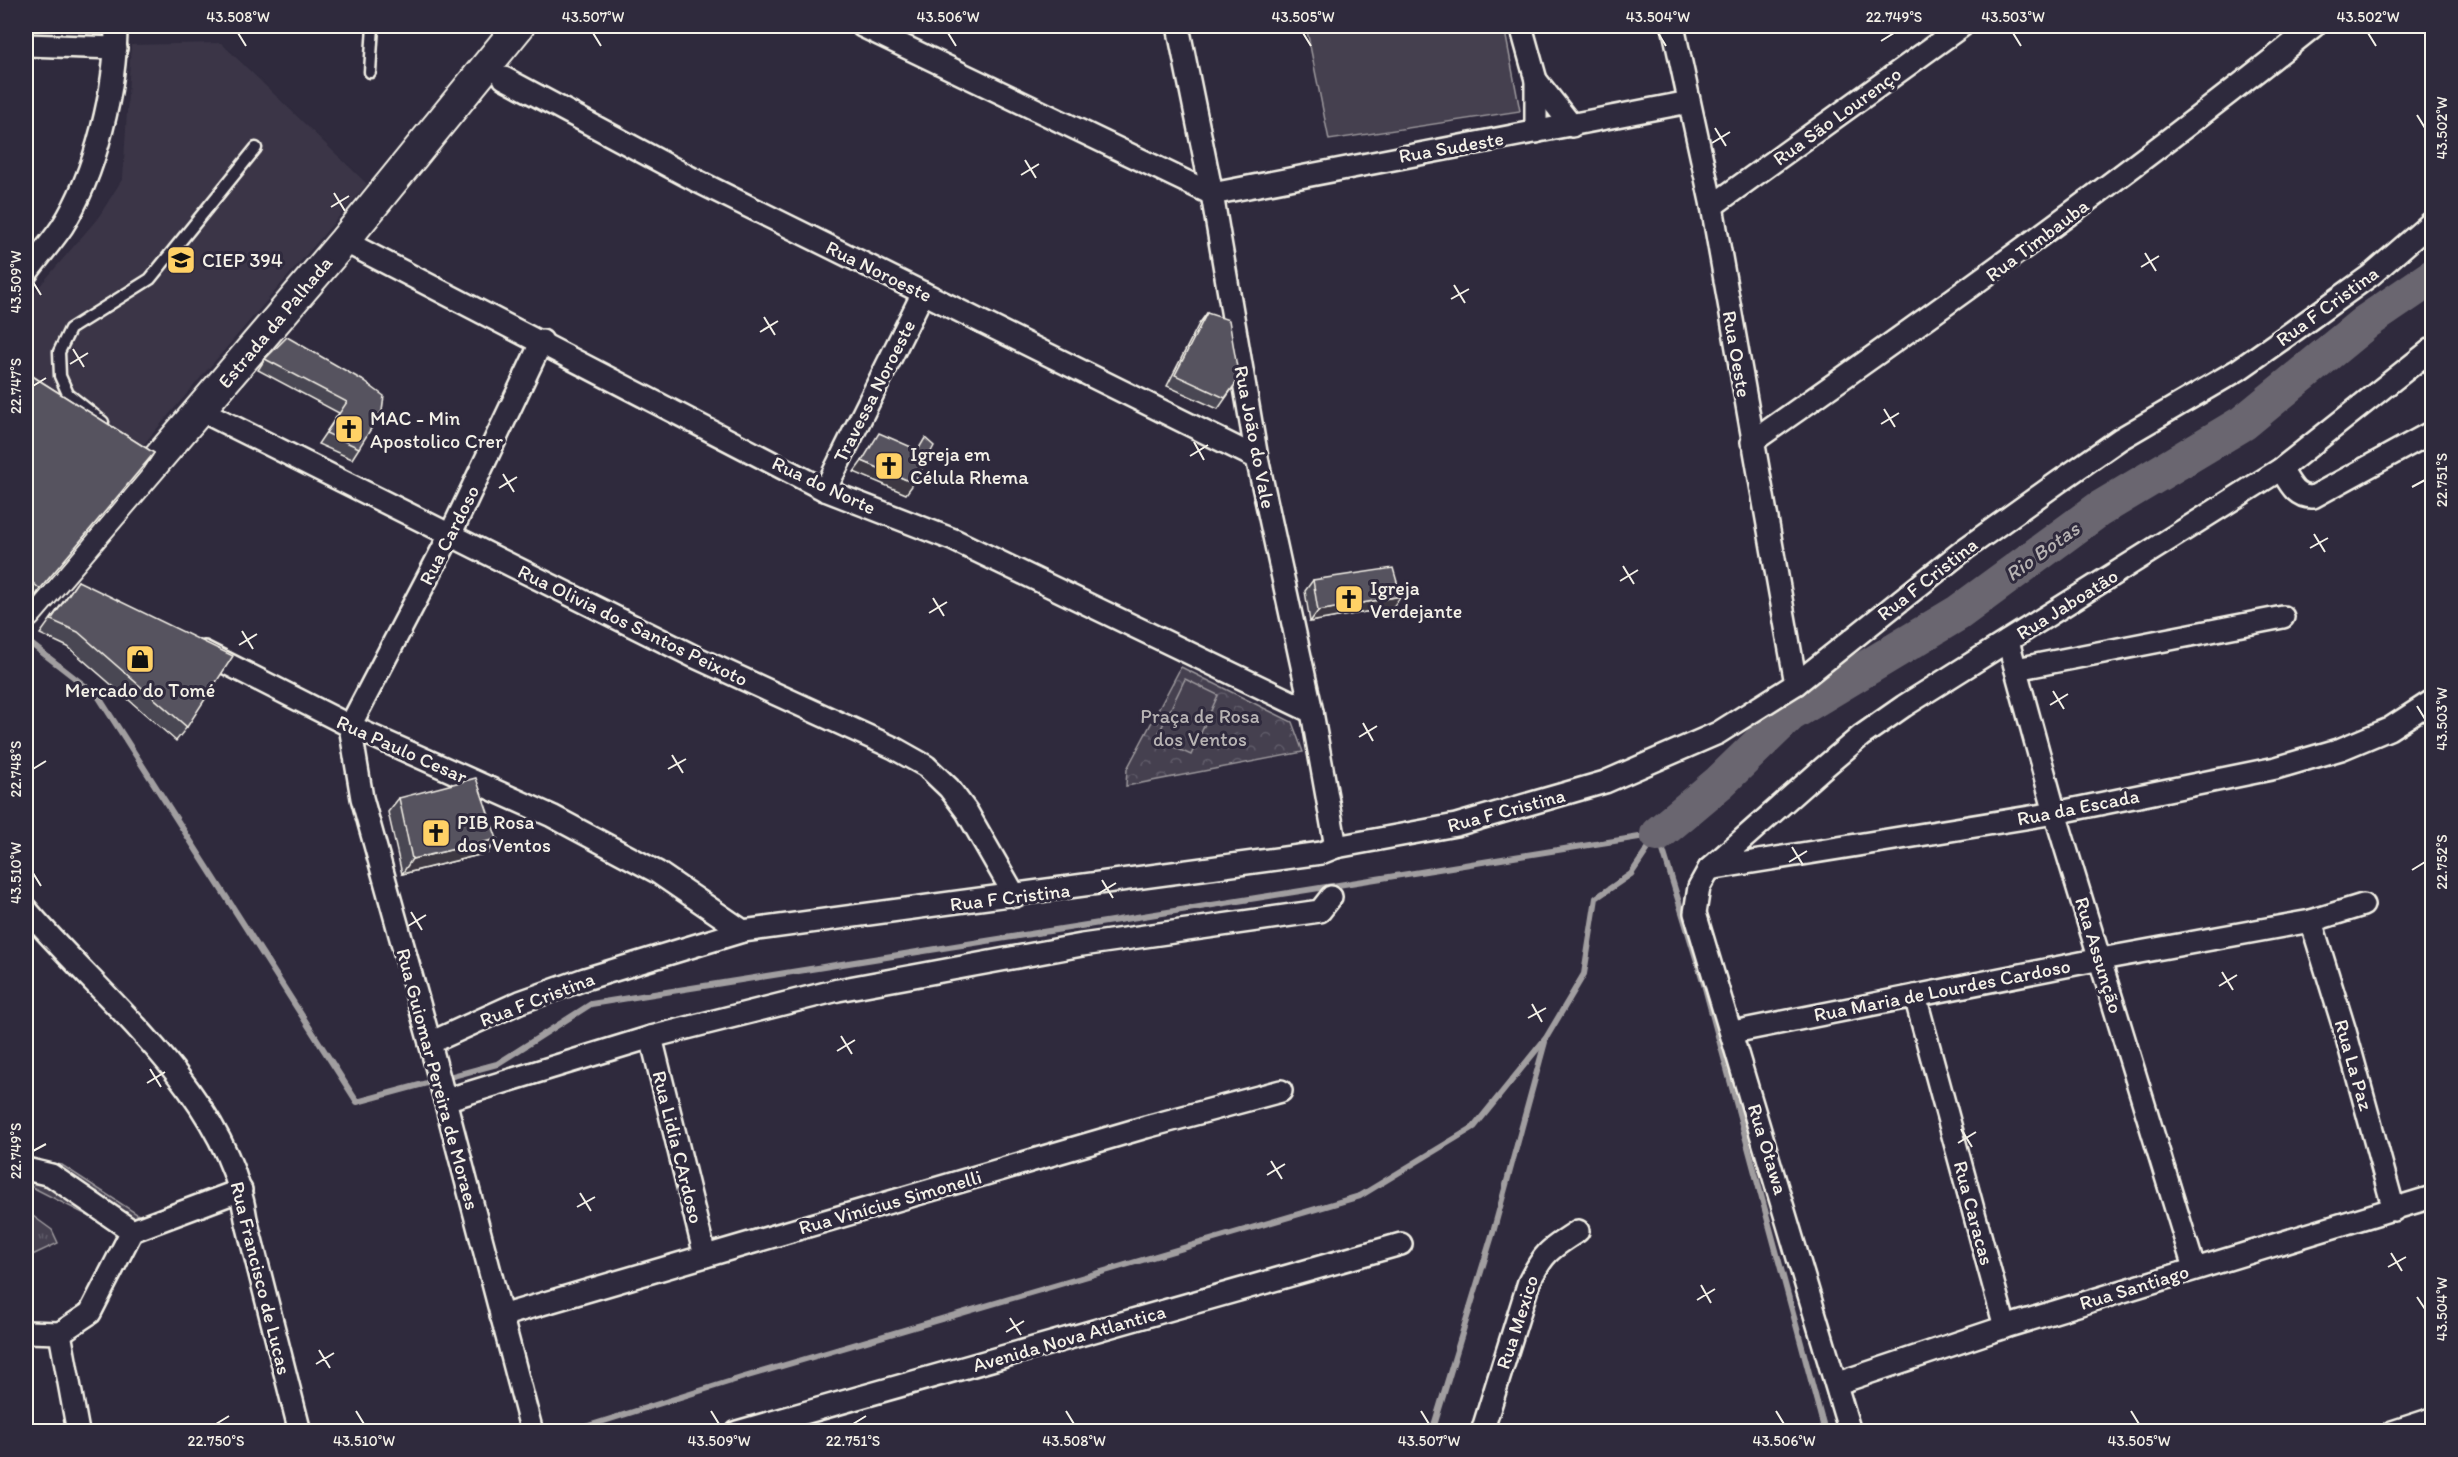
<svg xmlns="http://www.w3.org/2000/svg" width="2458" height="1457" viewBox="0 0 2458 1457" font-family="Itim,sans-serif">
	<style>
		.built { fill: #3b3647 }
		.grass { fill: url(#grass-tufts); stroke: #9c989c; stroke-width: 1.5 }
		.park { fill: url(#park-crowns); stroke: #9c989c; stroke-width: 1.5 }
		.pitch { fill: #454050; stroke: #9c989c; stroke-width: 1.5 }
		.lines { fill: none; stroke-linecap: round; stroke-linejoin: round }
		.stream { stroke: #a19ea0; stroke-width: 6 }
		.river { stroke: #6a6670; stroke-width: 36 }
		.service-casing { stroke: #f4f1e8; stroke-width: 15 }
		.minor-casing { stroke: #f4f1e8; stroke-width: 26 }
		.secondary-casing { stroke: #f4f1e8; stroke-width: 34 }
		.service { stroke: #2f2a3d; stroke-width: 10 }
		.minor { stroke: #2f2a3d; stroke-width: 21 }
		.secondary { stroke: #2f2a3d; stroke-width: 30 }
		.wall { fill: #4a4752; stroke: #f4f1e8; stroke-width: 1.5 }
		.shaded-wall { fill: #3c3942; stroke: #f4f1e8; stroke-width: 1.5 }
		.building { fill: #56525f; stroke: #f4f1e8; stroke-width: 1.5 }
		.ticks { fill: none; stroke: #f4f1e8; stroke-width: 2 }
		.labels { text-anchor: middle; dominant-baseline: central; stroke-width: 6; stroke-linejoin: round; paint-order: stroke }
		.street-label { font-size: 20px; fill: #f4f1e8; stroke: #2f2a3d }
		.poi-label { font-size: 20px; fill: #f4f1e8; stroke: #2f2a3d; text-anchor: start }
		.park-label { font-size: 20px; fill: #b7b3b3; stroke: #2f2a3d }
		.water-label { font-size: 21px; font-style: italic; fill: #b6b2b2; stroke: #2f2a3d }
		.neatline { fill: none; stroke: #f4f1e8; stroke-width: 2 }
		.ticks-label { font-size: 15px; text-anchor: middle; fill: #f4f1e8 }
	</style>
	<defs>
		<pattern id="grass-tufts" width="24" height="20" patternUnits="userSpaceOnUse" patternTransform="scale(1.5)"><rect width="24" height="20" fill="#454050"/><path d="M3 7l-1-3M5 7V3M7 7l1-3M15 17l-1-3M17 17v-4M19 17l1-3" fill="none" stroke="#605c69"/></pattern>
		<pattern id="park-crowns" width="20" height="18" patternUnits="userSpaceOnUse" patternTransform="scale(1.5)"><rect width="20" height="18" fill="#454050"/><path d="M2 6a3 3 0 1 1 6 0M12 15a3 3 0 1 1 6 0" fill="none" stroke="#605c69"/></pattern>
	</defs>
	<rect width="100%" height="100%" fill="#2f2a3d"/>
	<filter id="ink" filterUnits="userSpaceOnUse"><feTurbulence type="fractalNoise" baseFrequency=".0167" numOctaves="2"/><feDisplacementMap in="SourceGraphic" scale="12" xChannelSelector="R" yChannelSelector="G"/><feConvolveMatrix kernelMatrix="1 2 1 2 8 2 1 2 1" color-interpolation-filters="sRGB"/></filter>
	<g filter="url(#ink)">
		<path class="built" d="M221,43L367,184L124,467L26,397V302L98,218L123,178L131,45Z"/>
		<g class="grass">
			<path d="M26,1159L62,1165L140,1216L110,1227L26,1184Z"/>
			<path d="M26,1211L52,1230L58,1243L26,1258Z"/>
		</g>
		<path class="park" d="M1181,667L1292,722L1303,752L1126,786L1127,769Z"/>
		<g class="pitch">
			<path d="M1306,26H1504L1520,111L1329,140Z"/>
			<path d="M1185,679L1218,695L1191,755L1156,739Z"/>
		</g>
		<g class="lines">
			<g class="stream">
				<path d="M26,640L98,696L357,1102L497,1064L591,1004L1658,834"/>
				<path d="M1658,834L1704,984L1825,1432"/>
				<path d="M569,1432L741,1378L1360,1196L1474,1127L1546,1038L1584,974L1596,898L1631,874L1658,834"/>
				<path d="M1432,1432L1494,1229L1545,1042"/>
			</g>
			<path class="river" d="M1658,834L1720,782L1790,714L1958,613L2098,510L2243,423L2366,322L2432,277"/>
			<g class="service-casing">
				<g id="service">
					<path d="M370,72L373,26"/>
					<path d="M103,422L68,394L60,376L59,352L70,329L150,279L256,148"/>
				</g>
			</g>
			<g class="minor-casing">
				<g id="minor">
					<path d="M862,26L1212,194L1689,102"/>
					<path d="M1178,26L1212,194L1257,458L1312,712L1336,847"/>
					<path d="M1521,26L1536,80L1572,126"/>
					<path d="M1673,26L1712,206L1796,684"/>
					<path d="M26,45L116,48"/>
					<path d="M504,78L695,180L1257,458"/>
					<path d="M1536,132V80"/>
					<path d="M1712,206L1962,26"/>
					<path d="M344,241L825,490L954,540L1312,712"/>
					<path d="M26,274C37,259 51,243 62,227C96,174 116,88 116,26"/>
					<path d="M200,410L695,657L894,748L926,766L949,788L967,812L1015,896"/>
					<path d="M1752,442C1943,308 2132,172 2314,26"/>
					<path d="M2281,469C2289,482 2295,498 2313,497L2432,432"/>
					<path d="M825,490L923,293"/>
					<path d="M2008,641L2055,813L2194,1268"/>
					<path d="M204,652L350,726L552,816L657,872L743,931"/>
					<path d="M2016,669L2283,617"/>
					<path d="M1709,869L2055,813L2276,768L2341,749L2389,729L2432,701"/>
					<path d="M26,909C104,1001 228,1094 246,1219L300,1432"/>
					<path d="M2311,921L2345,1031L2394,1210"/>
					<path d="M1915,996L2005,1327"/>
					<path d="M1733,1032L2101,959L2311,921L2363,905"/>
					<path d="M651,1037L705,1256"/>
					<path d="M430,1043L520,1002L585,979L743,931L1321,853L1336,847L1456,825L1605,782L1718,733L1796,684L1965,549L2057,483L2120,439L2238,370L2288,335L2371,275L2432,222"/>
					<path d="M445,1100L651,1037L838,990L1082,945L1320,911L1331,897"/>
					<path d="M26,1169L51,1175L132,1231L241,1190"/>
					<path d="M501,1316L1146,1127L1281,1091"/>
					<path d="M26,1332L60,1333L78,1432"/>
					<path d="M60,1333L90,1313L132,1231"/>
					<path d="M1838,1383L2005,1327L2432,1197"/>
					<path d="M532,1432L430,1043L362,798L350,726L450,535L542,341"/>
					<path d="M737,1432L1401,1244"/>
					<path d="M1482,1432L1529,1282C1544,1252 1550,1249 1578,1231"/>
					<path d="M1850,1432L1695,913L1699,887L1709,869L1822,769L1861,736L1904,706L2281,469L2432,349"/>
					<path d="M2392,1432L2432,1419"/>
				</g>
			</g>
			<g class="secondary-casing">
				<path id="secondary" d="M26,613L344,241L519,26"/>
			</g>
			<use href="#service" class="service"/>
			<use href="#minor" class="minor"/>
			<use href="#secondary" class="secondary"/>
		</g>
		<g class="wall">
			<path d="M1207,313L1239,379L1218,409L1167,386L1199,324Z"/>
			<path d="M265,359L362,380L359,448L352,459L318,444L339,413L258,370Z"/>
			<path d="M26,372L154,453L144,468L30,604L26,600Z"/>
			<path d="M1313,580L1401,596L1393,607L1310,622L1305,591Z"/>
			<path d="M78,581L187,727L176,741L68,647L40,634Z"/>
			<path d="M399,798L487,853L402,874L388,812Z"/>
		</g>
		<g class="shaded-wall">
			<path d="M154,453L144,468L30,604L40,589Z"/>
			<path d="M862,461L914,483L906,494L854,472Z"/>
			<path d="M1401,596L1393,607L1310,622L1318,611Z"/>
			<path d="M497,839L487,853L402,874L412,859Z"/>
		</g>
		<g class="building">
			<path d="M1207,313L1229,320L1239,379L1225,398L1175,375Z"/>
			<path d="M287,337L362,380L384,396L382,411L359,448L326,433L347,402L265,359Z"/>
			<path d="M26,372L154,453L40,589L26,577Z"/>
			<path d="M879,433L918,450L925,438L934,446L914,483L862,461Z"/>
			<path d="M1393,568L1401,596L1318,611L1313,580Z"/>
			<path d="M78,581L233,656L187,727L78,632L51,620Z"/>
			<path d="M476,778L497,839L412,859L399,798Z"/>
		</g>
	</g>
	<path class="ticks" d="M238,33L246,46M593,33L601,46M948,33L956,46M1303,33L1311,46M1658,33L1666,46M2013,33L2021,46M2368,33L2376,46M1881,41L1894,33M2417,115L2425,128M1715,128L1726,146M1712,143L1730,132M1025,160L1036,178M1021,175L1039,164M334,193L345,211M331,207L349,196M2145,253L2156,271M2141,267L2159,256M33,282L41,295M1454,285L1465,303M1451,299L1469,289M764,317L775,335M760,332L778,321M73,349L84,367M70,364L88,353M33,386L46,378M1884,409L1895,427M1881,424L1899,413M1194,442L1204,460M1190,456L1208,445M503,474L514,492M2412,487L2425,480M499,488L517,477M2314,534L2325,552M2310,548L2328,538M1623,566L1634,584M1620,581L1638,570M933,598L944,616M929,613L947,602M242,631L253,649M239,645L257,634M2053,691L2064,709M2050,705L2068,694M2417,706L2425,719M1363,723L1373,741M1359,737L1377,726M672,755L683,773M33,769L46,761M668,769L686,759M1792,847L1803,865M1789,862L1807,851M2412,870L2425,862M33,873L41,886M1102,880L1113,898M1098,894L1116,883M411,912L422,930M408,926L426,915M2222,972L2233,990M2219,986L2237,975M1532,1004L1542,1022M1528,1018L1546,1008M841,1036L852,1054M837,1051L855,1040M150,1069L161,1087M147,1083L165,1072M1961,1129L1972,1147M1958,1143L1976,1132M33,1151L46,1144M1271,1161L1282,1179M1267,1175L1285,1164M580,1193L591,1211M577,1207L595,1197M2391,1253L2402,1271M2388,1267L2406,1257M1701,1285L1711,1303M2417,1297L2425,1309M1697,1300L1715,1289M1010,1318L1021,1335M1006,1332L1024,1321M319,1350L330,1368M316,1364L334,1353M356,1411L364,1424M711,1411L719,1424M1066,1411L1074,1424M1421,1411L1429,1424M1776,1411L1784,1424M2131,1411L2139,1424M216,1424L229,1416M853,1424L866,1416"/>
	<defs>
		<g id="school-square" transform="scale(1.5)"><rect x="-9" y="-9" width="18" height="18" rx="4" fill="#ffd166" stroke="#2f2a3d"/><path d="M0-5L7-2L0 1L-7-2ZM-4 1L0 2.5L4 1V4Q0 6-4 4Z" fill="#111"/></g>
		<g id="church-square" transform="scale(1.5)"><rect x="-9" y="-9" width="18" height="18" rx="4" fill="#ffd166" stroke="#2f2a3d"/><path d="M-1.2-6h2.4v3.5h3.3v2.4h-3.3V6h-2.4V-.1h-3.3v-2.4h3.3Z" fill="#111"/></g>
		<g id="shop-square" transform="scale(1.5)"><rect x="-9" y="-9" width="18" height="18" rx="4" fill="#ffd166" stroke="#2f2a3d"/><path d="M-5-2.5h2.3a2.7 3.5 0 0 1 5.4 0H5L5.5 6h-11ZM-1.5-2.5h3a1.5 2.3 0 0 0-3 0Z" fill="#111"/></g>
	</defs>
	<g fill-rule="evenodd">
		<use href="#school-square" x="181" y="260"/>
		<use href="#church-square" x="349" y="429"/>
		<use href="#church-square" x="889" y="466"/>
		<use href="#church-square" x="1349" y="599"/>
		<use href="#shop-square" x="140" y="659"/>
		<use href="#church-square" x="436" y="833"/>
	</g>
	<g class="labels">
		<g class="street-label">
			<text transform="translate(1837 116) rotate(-36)">Rua São Lourenço</text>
			<text transform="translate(1451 147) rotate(-10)">Rua Sudeste</text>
			<text transform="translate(2037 240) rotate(-37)">Rua Timbauba</text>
			<text transform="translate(879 271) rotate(26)">Rua Noroeste</text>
			<text transform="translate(2327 306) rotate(-36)">Rua F Cristina</text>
			<text transform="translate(275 322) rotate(-50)">Estrada da Palhada</text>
			<text transform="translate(1737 354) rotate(80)">Rua Oeste</text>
			<text transform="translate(874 391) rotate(-63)">Travessa Noroeste</text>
			<text transform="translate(1255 437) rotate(79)">Rua João do Vale</text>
			<text transform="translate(824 485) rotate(25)">Rua do Norte</text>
			<text transform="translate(449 535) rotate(-63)">Rua Cardoso</text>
			<text transform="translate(1927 579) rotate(-38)">Rua F Cristina</text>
			<text transform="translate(2067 604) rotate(-32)">Rua Jaboatão</text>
			<text transform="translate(633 625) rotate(26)">Rua Olivia dos Santos Peixoto</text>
			<text transform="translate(402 749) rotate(24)">Rua Paulo Cesar</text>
			<text transform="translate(2078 807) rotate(-11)">Rua da Escada</text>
			<text transform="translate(1506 810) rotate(-15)">Rua F Cristina</text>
			<text transform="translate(1010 897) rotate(-7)">Rua F Cristina</text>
			<text transform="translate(2099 955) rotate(73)">Rua Assunção</text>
			<text transform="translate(1942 990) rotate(-11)">Rua Maria de Lourdes Cardoso</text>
			<text transform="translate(537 999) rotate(-21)">Rua F Cristina</text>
			<text transform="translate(2354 1065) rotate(74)">Rua La Paz</text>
			<text transform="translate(438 1079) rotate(75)">Rua Guiomar Pereira de Moraes</text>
			<text transform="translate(678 1147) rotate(76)">Rua Lidia CArdoso</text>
			<text transform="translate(1768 1149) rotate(73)">Rua Otawa</text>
			<text transform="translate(890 1202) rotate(-16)">Rua Vinícius Simonelli</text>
			<text transform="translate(1974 1213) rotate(75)">Rua Caracas</text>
			<text transform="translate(261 1278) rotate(76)">Rua Francisco de Lucas</text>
			<text transform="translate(2134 1287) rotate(-17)">Rua Santiago</text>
			<text transform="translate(1517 1322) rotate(-72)">Rua Mexico</text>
			<text transform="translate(1069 1338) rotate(-16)">Avenida Nova Atlantica</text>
		</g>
		<g class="poi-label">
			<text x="202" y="260">CIEP 394</text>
			<text x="370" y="418">MAC - Min<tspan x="370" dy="23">Apostolico Crer</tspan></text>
			<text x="910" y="454">Igreja em<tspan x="910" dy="23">Célula Rhema</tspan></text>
			<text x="1370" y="588">Igreja<tspan x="1370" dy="23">Verdejante</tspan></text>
			<text x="140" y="690" text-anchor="middle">Mercado do Tomé</text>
			<text x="457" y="822">PIB Rosa<tspan x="457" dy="23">dos Ventos</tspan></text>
		</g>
		<g class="park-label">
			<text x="1200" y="716">Praça de Rosa<tspan x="1200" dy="23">dos Ventos</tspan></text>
		</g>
		<g class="water-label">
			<text transform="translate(2042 551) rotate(-36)">Rio Botas</text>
		</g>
	</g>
	<rect width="2458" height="1457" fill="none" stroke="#2f2a3d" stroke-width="66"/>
	<rect x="33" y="33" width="2392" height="1391" class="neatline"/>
	<g class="ticks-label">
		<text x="238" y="22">43.508°W</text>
		<text x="593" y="22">43.507°W</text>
		<text x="948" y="22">43.506°W</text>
		<text x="1303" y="22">43.505°W</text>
		<text x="1658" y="22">43.504°W</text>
		<text x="1894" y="22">22.749°S</text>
		<text x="2013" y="22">43.503°W</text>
		<text x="2368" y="22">43.502°W</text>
		<text transform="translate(2442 128) rotate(-90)" y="5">43.502°W</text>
		<text transform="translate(16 282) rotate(-90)" y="5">43.509°W</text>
		<text transform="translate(16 386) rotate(-90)" y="5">22.747°S</text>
		<text transform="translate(2442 480) rotate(-90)" y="5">22.751°S</text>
		<text transform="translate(2442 719) rotate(-90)" y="5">43.503°W</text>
		<text transform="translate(16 769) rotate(-90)" y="5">22.748°S</text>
		<text transform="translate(2442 862) rotate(-90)" y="5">22.752°S</text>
		<text transform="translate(16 873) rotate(-90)" y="5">43.510°W</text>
		<text transform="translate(16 1151) rotate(-90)" y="5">22.749°S</text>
		<text transform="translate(2442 1309) rotate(-90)" y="5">43.504°W</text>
		<text x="216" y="1446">22.750°S</text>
		<text x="364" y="1446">43.510°W</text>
		<text x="719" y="1446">43.509°W</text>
		<text x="853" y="1446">22.751°S</text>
		<text x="1074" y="1446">43.508°W</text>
		<text x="1429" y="1446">43.507°W</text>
		<text x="1784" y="1446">43.506°W</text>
		<text x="2139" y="1446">43.505°W</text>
	</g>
</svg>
